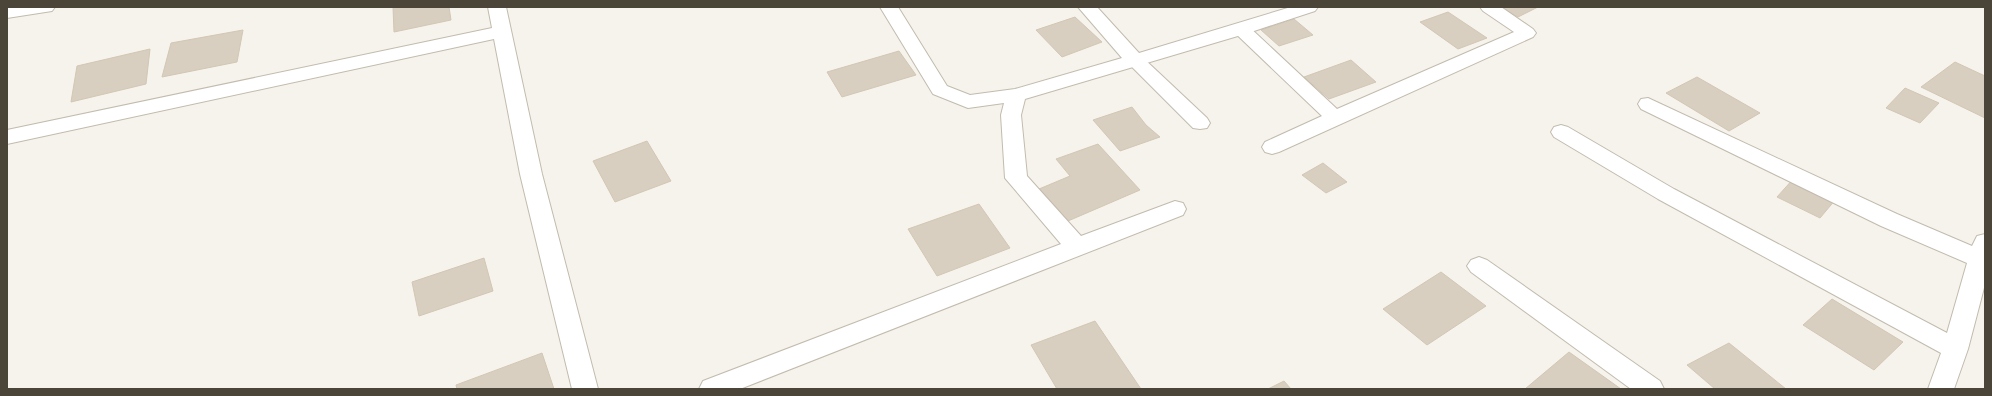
<svg xmlns="http://www.w3.org/2000/svg" width="1992" height="396" viewBox="0 0 1992 396" font-family="'Source Sans 3',sans-serif">
	<style>
		.building { fill: #d8cfc1; stroke: #d3c7b4 }
		.lines { fill: none; stroke-linecap: round; stroke-linejoin: round }
		.lane-casing { stroke: #c2bbae; stroke-width: 2 }
		.street-casing { stroke: #c2bbae; stroke-width: 2 }
		.lane { fill: #fff; fill-rule: evenodd }
		.street { fill: #fff; fill-rule: evenodd }
	</style>
	<rect width="100%" height="100%" fill="#f6f3ec"/>
	<g class="building">
		<path d="M393,7H449L451,20L394,32Z"/>
		<path d="M1501,7H1538L1518,17Z"/>
		<path d="M1448,12L1487,38L1458,49L1420,22Z"/>
		<path d="M1075,17L1102,42L1062,57L1036,30Z"/>
		<path d="M1294,19L1313,35L1279,46L1261,30Z"/>
		<path d="M243,30L237,62L162,77L171,43Z"/>
		<path d="M150,49L146,84L71,102L77,66Z"/>
		<path d="M899,51L916,75L842,97L827,72Z"/>
		<path d="M1351,60L1376,82L1329,99L1304,77Z"/>
		<path d="M1955,62L1985,76V118L1921,87Z"/>
		<path d="M1697,77L1760,113L1729,131L1666,93Z"/>
		<path d="M1905,88L1939,103L1920,123L1886,108Z"/>
		<path d="M1132,107L1146,125L1160,137L1120,151L1093,120Z"/>
		<path d="M647,141L671,181L615,202L593,161Z"/>
		<path d="M1098,144L1140,190L1068,221L1039,189L1070,176L1056,159Z"/>
		<path d="M1323,163L1347,182L1326,193L1302,175Z"/>
		<path d="M1794,178L1836,199L1820,218L1777,197Z"/>
		<path d="M979,204L1010,248L937,276L908,229Z"/>
		<path d="M484,258L493,291L419,316L412,282Z"/>
		<path d="M1441,272L1486,306L1427,345L1383,309Z"/>
		<path d="M1832,299L1903,342L1874,370L1803,325Z"/>
		<path d="M1095,321L1141,389H1057L1031,345Z"/>
		<path d="M1729,343L1786,389H1715L1687,365Z"/>
		<path d="M1569,352L1621,389H1525Z"/>
		<path d="M542,353L554,389H457L456,385Z"/>
		<path d="M1284,381L1291,389H1268Z"/>
	</g>
	<g class="lines">
		<g class="lane-casing">
			<g id="lane">
				<path d="M1480,7H1501L1533,29L1536,33L1533,37L1279,152L1272,154L1265,152L1262,147L1265,142L1322,116L1235,33L1232,29L1235,25L1241,24L1247,25L1337,109L1514,32L1483,11Z"/>
				<path d="M1135,54L1141,56L1207,118L1210,123L1207,128L1200,129L1193,128L1129,64L1126,60L1129,56Z"/>
			</g>
		</g>
		<g class="street-casing">
			<g id="street">
				<path d="M55,7L52,11L7,18V8Z"/>
				<path d="M488,7H506L542,174L598,389H572L520,174L494,39L7,144V130L492,28Z"/>
				<path d="M880,7H898L947,86L970,95L1015,89L1122,58L1078,7H1097L1139,53L1291,7H1318L1315,11L1248,33L1025,99L1021,115L1027,176L1081,236L1175,201L1183,203L1186,209L1183,215L740,389H699L703,381L1061,244L1005,178L1001,115L1004,103L968,108L933,94Z"/>
				<path d="M1648,98L1897,214L1972,246L1977,236L1985,234V284L1968,349L1954,389H1928L1941,353L1658,199L1554,137L1551,132L1554,127L1561,125L1568,127L1674,189L1947,333L1967,263L1881,226L1641,109L1638,104L1641,99Z"/>
				<path d="M1479,257L1487,260L1660,381L1664,389H1631L1471,272L1467,266L1471,260Z"/>
			</g>
		</g>
		<use href="#lane" class="lane"/>
		<use href="#street" class="street"/>
	</g>
	<rect width="1992" height="396" fill="none" stroke="#4b4439" stroke-width="16"/>
</svg>
